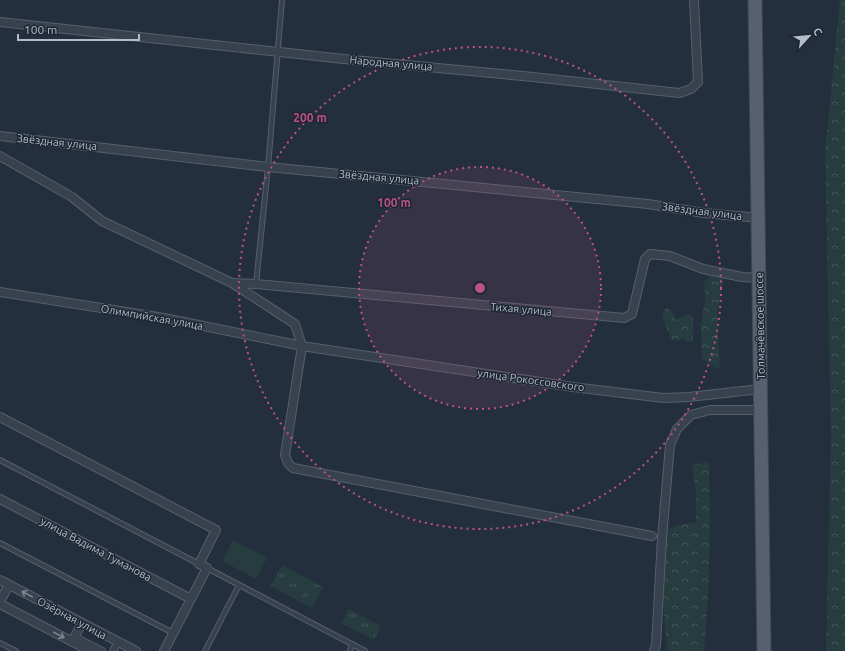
<svg xmlns="http://www.w3.org/2000/svg" width="845" height="651" viewBox="0 0 845 651" font-family="Ubuntu,sans-serif">
	<defs>
		<pattern id="forest-crowns" width="20" height="18" patternUnits="userSpaceOnUse"><rect width="20" height="18" fill="#263c3f"/><path d="M2 6a3 3 0 1 1 6 0M12 15a3 3 0 1 1 6 0" fill="none" stroke="#435659"/></pattern>
		<pattern id="park-tufts" width="24" height="20" patternUnits="userSpaceOnUse"><rect width="24" height="20" fill="#263c3f"/><path d="M3 7l-1-3M5 7V3M7 7l1-3M15 17l-1-3M17 17v-4M19 17l1-3" fill="none" stroke="#435659"/></pattern>
	</defs>
	<rect width="100%" height="100%" fill="#242f3e"/>
	<path fill="url(#forest-crowns)" d="M840 0H845V651H826L831 436 825 151Z
		M715 270 724 274C724 287 718 299 718 311 716 331 721 350 719 370L702 359 701 324 705 298 704 283Z
		M667 308 671 310 676 320 689 314 693 316V341L690 342H686L684 339 678 340H672L662 318 664 310Z
		M709 462C711 525 710 588 704 651H668C661 611 664 571 667 530L681 524 696 523V494L692 465Z"/>
	<path fill="url(#park-tufts)" d="M282 565 323 587 312 608 271 586Z
		M349 609 381 626 374 640 341 623Z"/>
	<path fill="#263c3f" d="M233 540 267 558 256 579 222 561Z"/>
	<g fill="none" stroke-linecap="round" stroke-linejoin="round">
		<g stroke="#565f6c" stroke-width="6">
			<path id="service" d="M256 284 268 167 282 0
				M0 460 199 564
				M0 543 173 633
				M207 568 365 651
				M0 643 16 651
				M205 651 239 585
				M350 651 352 644"/>
		</g>
		<g stroke="#565f6c" stroke-width="8">
			<path id="pedestrian" d="M75 637 102 651
				M113 651 118 642"/>
		</g>
		<g stroke="#565f6c" stroke-width="10">
			<path id="minor" d="M0 22 353 60 533 77 679 93 691 89 698 82 694 0
				M0 136 268 167 648 204 704 213 759 218
				M0 156 72 197 102 221 232 283 295 324 302 346 285 455 288 463 293 468 652 536
				M233 283 256 284 624 318 632 314 645 259 650 254 670 256 703 269 742 277 760 278
				M0 292 164 318 302 346 573 387 663 398 689 397 760 389
				M0 417 216 530 199 564 207 568 164 651
				M0 499 191 599
				M0 580 136 651
				M0 601 9 585
				M0 604 90 651
				M72 642 82 623
				M654 651 656 645 662 538 670 445 677 429 691 415 710 410H760"/>
		</g>
		<g stroke="#414a57" stroke-width="15">
			<path id="primary" d="M755 0 764 651"/>
		</g>
		<use href="#service" stroke="#38414e" stroke-width="4"/>
		<use href="#pedestrian" stroke="#38414e" stroke-width="6"/>
		<use href="#minor" stroke="#38414e" stroke-width="8"/>
		<use href="#primary" stroke="#56606e" stroke-width="13"/>
	</g>
	<defs><path id="oneway-shaft" d="M-6 0H5M1.5-3L5.5 0L1.5 3" fill="none" stroke-width="1.6" stroke-linecap="round" stroke-linejoin="round"/></defs>
	<g stroke="#7c8592">
		<use href="#oneway-shaft" transform="translate(27 594) rotate(-152)"/>
		<use href="#oneway-shaft" transform="translate(59 635) rotate(28)"/>
	</g>
	<circle cx="480" cy="288" r="121" fill="#bd5182" fill-opacity=".12"/>
	<g fill="none" stroke="#bd5182" stroke-width="2" stroke-dasharray="2 4">
		<circle cx="480" cy="288" r="121"/>
		<circle cx="480" cy="288" r="241"/>
	</g>
	<g text-anchor="middle" dominant-baseline="central" stroke-width="3" stroke-linejoin="round" paint-order="stroke">
		<g font-size="11" fill="#b4bcc9" stroke="#1d2633">
			<text transform="translate(391 63) rotate(5)">Народная улица</text>
			<text transform="translate(57 142) rotate(6)">Звёздная улица</text>
			<text transform="translate(379 177) rotate(5)">Звёздная улица</text>
			<text transform="translate(702 211) rotate(7)">Звёздная улица</text>
			<text transform="translate(521 309) rotate(5)">Тихая улица</text>
			<text transform="translate(152 317) rotate(10)">Олимпийская улица</text>
			<text transform="translate(760 326) rotate(-91)">Толмачёвское шоссе</text>
			<text transform="translate(531 380) rotate(8)">улица Рокоссовского</text>
			<text transform="translate(96 549) rotate(28)">улица Вадима Туманова</text>
			<text transform="translate(72 618) rotate(28)">Озёрная улица</text>
		</g>
	</g>
	<circle cx="480" cy="288" r="6" fill="#bd5182" stroke="#1d2633" stroke-width="2"/>
	<g font-size="12" text-anchor="middle" font-weight="bold" fill="#bd5182" stroke="#1d2633" stroke-width="3" stroke-linejoin="round" paint-order="stroke">
		<text x="310" y="122">200 m</text>
		<text x="394" y="207">100 m</text>
	</g>
	<g transform="translate(809 36) rotate(63)" stroke="#1d2633" stroke-width="3" paint-order="stroke">
	<path d="M0-3L7 15L0 10L-7 15Z" fill="#b4bcc9"/>
	<text y="-6" font-size="11" font-weight="bold" text-anchor="middle" fill="#b4bcc9">С</text>
	</g>
	<path d="M18 34v6h121v-6" fill="none" stroke="#b4bcc9" stroke-width="2"/>
	<text x="24" y="34" font-size="12" fill="#b4bcc9" stroke="#1d2633" stroke-width="3" paint-order="stroke">100 m</text>
</svg>
